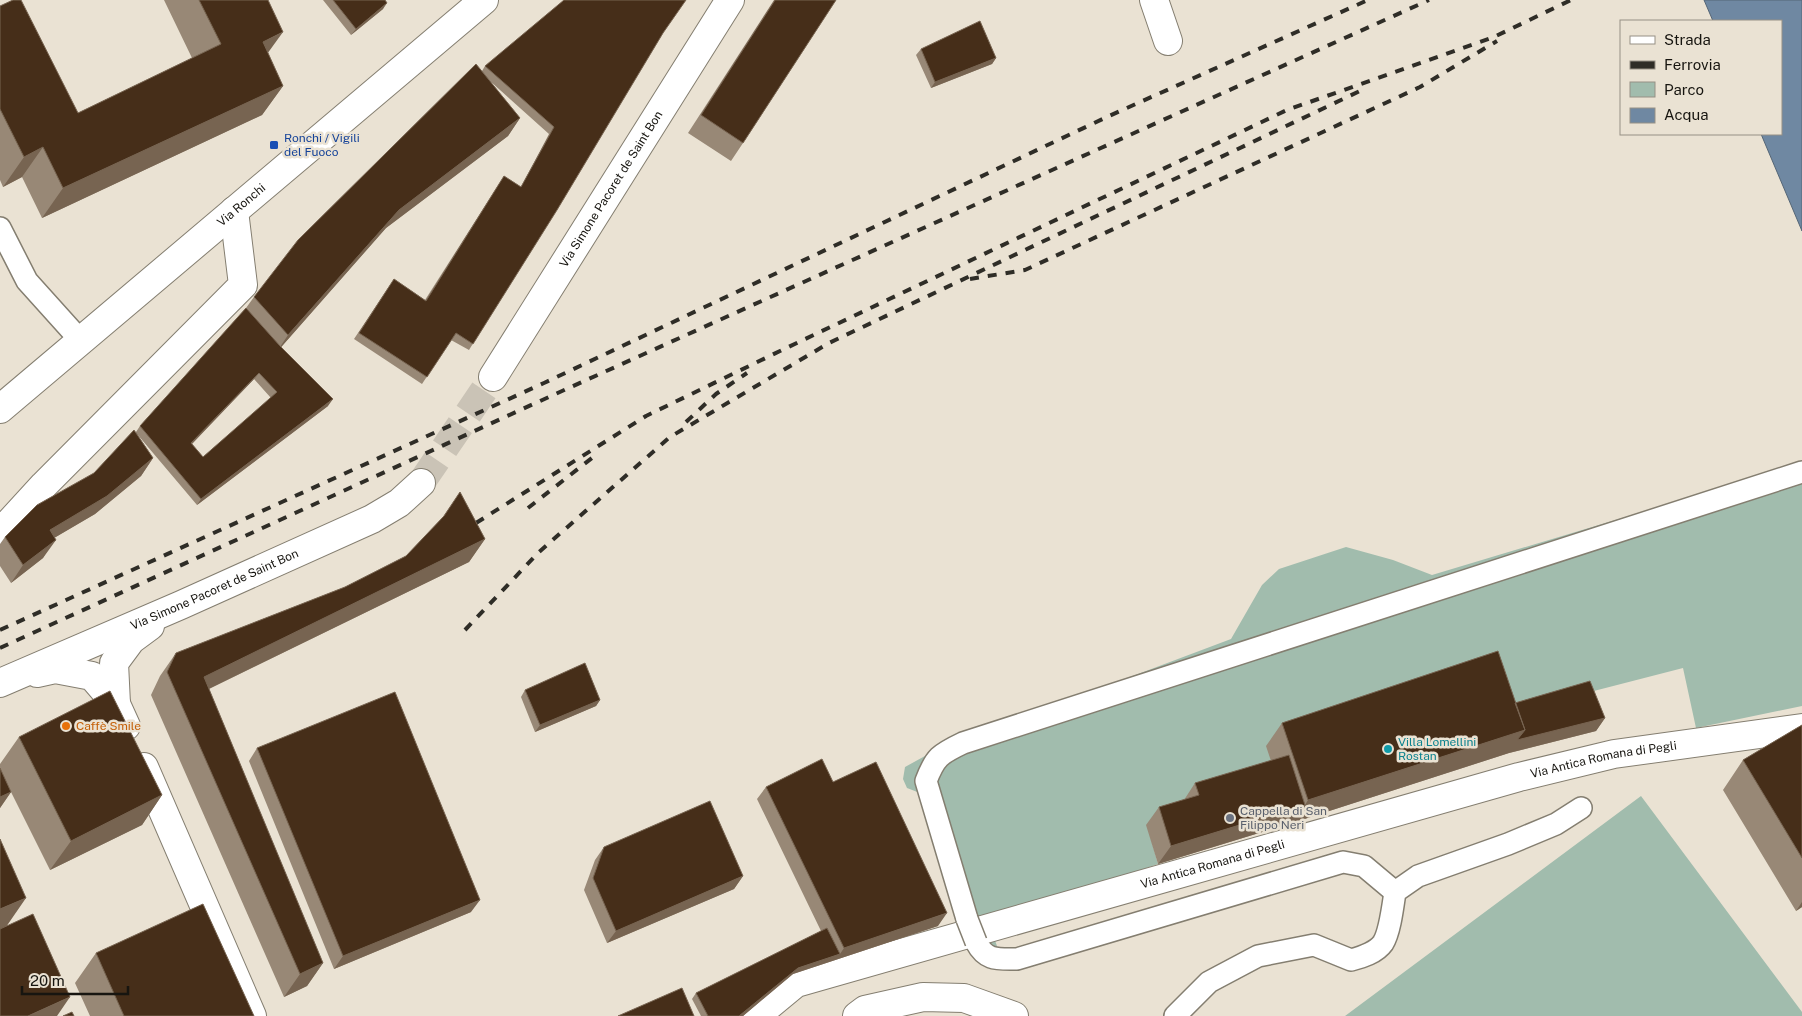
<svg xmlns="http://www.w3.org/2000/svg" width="1802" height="1016" viewBox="0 0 1802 1016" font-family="'Public Sans',sans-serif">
	<rect width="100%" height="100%" fill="#eae2d3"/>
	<path fill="#a1bcad" d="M1802 464V706L1696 728 1683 668 1276 773 1147 825 1158 864 1097 885 987 918 997 946 970 953 923 799 920 793 907 788 903 779 905 767 934 751 1231 639 1262 585 1279 569 1346 547 1393 560 1432 575Z
		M1641 796 1802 1012V1016H1345Z"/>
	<path fill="#6f88a2" stroke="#556676" d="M1704 0H1802V231L1761 134H1781V21H1713Z"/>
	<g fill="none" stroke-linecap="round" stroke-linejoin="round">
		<path stroke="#cac3b6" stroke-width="28" stroke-dasharray="28 14" stroke-linecap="butt" d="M421 483 493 377"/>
		<g stroke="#847e70" stroke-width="24">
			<path id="lane" d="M0 228 27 281 81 341
				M967 919 926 781C935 757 940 754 963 743L1802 472
				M976 942C986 961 997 959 1017 959L1343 862 1364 866 1395 892
				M1175 1016 1209 982 1258 956 1314 945 1351 960C1362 957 1376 953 1383 943 1390 932 1393 905 1395 892L1418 876 1508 844 1556 824 1581 808"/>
		</g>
		<g stroke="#847e70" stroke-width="30">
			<g id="street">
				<path d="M1154 0 1168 41"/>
				<path d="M0 533 44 485 243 285 234 211"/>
				<path id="s1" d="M756 1016 796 983 1519 777 1614 754 1802 728"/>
			</g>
		</g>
		<g stroke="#847e70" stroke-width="30">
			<g id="primary">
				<path id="s2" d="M493 377 730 0"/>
				<path id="s3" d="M0 409 484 0"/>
				<path d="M37 673 55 669 92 676 116 704 126 726"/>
				<path id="s4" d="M0 683 181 605 372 519 399 503 421 483"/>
				<path d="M116 704 114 663 131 640 150 626"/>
				<path d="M144 767 252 1016"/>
			</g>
		</g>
		<g stroke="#847e70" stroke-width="30">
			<path id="highway" d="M857 1016 865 1010 923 997 964 998 1014 1016"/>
		</g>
		<use href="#lane" stroke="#fff" stroke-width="21"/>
		<use href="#street" stroke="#fff" stroke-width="28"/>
		<use href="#primary" stroke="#fff" stroke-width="28"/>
		<use href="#highway" stroke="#fff" stroke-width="28"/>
		<path stroke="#2f2d27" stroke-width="4" stroke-dasharray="9 9" stroke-linecap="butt" d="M970 279 1025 270 1420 87 1497 41
			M686 422 716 394 747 373
			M528 508 597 454
			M476 523 646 416 780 351 1287 110 1494 37 1571 0
			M0 630 544 383 1109 116 1368 0
			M465 630 539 552 670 437 829 343 1360 91
			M0 648 551 396 1429 0"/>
		<g stroke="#847e70" stroke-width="24" stroke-linecap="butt">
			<path id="lane-bridge" d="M967 919 976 942"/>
		</g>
		<use href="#lane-bridge" stroke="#fff" stroke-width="21"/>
	</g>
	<path fill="#988876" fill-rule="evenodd" d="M164 0H268V53L283 86 262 115 42 218 22 177 3 187 0 180V6L78 113 192 58Z
		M323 0H385L383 9 351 35Z
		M774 0H836L743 143 731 161 688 133Z
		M663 33 469 350 451 340 422 384 354 339 394 279 425 300 504 176 521 187 549 134 490 81 520 118 508 136 386 228 281 347 328 406 197 505 137 434 153 458 141 476 95 514 54 538 43 558 11 583 0 566V544L5 537 94 473 136 432 140 426 246 308 254 297 482 71 485 66ZM254 379 271 398 203 457 192 444Z
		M921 49 996 58 992 64 931 88 916 55Z
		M460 492 485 539 469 562 209 689 323 963 307 986 284 997 151 695 160 676 176 653 345 587 406 556 441 520Z
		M525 690 600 700 596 706 535 732 521 697Z
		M1515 703 1605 718 1596 731 1509 753 1292 823 1158 864 1146 825 1159 807 1184 800 1195 783 1271 761 1266 746 1282 723Z
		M1802 725V907L1796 911 1723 790 1743 760Z
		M19 737 162 795 142 825 50 870 11 792 0 808V764Z
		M257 748 471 912 334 969 249 761Z
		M833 782 938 926 793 974 743 1016H701L692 999 696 993 821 931 757 799 766 787Z
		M604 847 743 876 734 889 607 943 584 890 595 860Z
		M96 953 254 1016H90L75 983Z"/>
	<path fill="#776451" d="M387 3 383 9 351 35 356 29Z
		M283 32 262 61 263 42Z
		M996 58 992 64 931 88 935 82Z
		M283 86 262 115 42 218 63 188Z
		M520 118 508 136 386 228 276 353 288 335 399 210Z
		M43 147 22 177 3 187 24 157Z
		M259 373 254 379 186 450 191 443Z
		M333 399 328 406 197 505 201 499Z
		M153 458 141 476 95 514 37 548 50 530Z
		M485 539 469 562 188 699 204 677Z
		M56 540 43 558 11 583 23 565Z
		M600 700 596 706 535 732 540 725Z
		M1605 718 1596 731 1509 753 1292 823 1158 864 1171 846 1305 805 1308 800 1525 730Z
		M11 792 0 808V797Z
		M162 795 142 825 50 870 71 841Z
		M743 876 734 889 607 943 616 931Z
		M26 898 6 927 0 930V909Z
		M480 900 471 912 334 969 343 956Z
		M1802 902V907L1796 911Z
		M947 913 938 926 793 974 743 1016H739L798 968 840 954 844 948Z
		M323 963 307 986 284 997 300 974Z
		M70 997 57 1016H28Z"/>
	<path fill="#462e19" stroke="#776451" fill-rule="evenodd" d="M13 0H21L78 113 221 44 199 0H268L283 32 263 42 283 86 63 188 43 147 24 157 0 109V6Z
		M333 0H385L387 3 356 29Z
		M564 0H686L663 33 557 210 473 344 456 333 427 377 359 333 394 279 426 301 504 176 521 187 554 127 485 66Z
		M775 0H836L743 143 701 115Z
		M980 21 996 58 935 82 921 49Z
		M476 64 520 118 399 210 288 335 254 297 298 240Z
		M246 308 280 346 333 399 201 499 140 426ZM259 373 277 392 203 457 191 443Z
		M134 430 153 458 107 496 50 530 56 540 23 565 5 537 37 505 94 473Z
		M460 492 485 539 204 677 323 963 300 974 167 672 176 653 345 587 406 556 444 516Z
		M1498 651 1525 730 1308 800 1282 723Z
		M585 663 600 700 540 725 525 690Z
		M1590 681 1605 718 1517 740 1525 730 1515 703Z
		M110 691 162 795 71 841 19 737Z
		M395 692 480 900 343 956 257 748Z
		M1802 725V858L1743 760Z
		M1289 755 1305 805 1171 846 1159 807 1199 795 1195 783Z
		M822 759 833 782 876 762 947 913 844 948 766 787Z
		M0 768 11 792 0 797Z
		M710 801 743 876 616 931 593 878 604 847Z
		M0 839 26 898 0 909Z
		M203 904 254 1016H124L96 953Z
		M33 914 70 997 28 1016H0V929Z
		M827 928 840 954 798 968 739 1016H708L696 993Z
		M682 988 694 1016H618Z
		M72 1012 74 1016H63Z"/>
	<rect fill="#1a4fb4" stroke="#eae2d3" stroke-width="2" x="269" y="140" width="10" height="10" rx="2.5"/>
	<circle fill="#e8710a" stroke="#eae2d3" stroke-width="2" cx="66" cy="726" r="5"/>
	<circle fill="#0f9aa8" stroke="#eae2d3" stroke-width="2" cx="1388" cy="749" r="5"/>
	<circle fill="#6b7280" stroke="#eae2d3" stroke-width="2" cx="1230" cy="818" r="5"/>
	<g text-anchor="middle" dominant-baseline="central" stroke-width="5" stroke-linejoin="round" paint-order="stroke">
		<g font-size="12" fill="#164399" stroke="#eae2d3" text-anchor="start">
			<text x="284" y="138">Ronchi / Vigili<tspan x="284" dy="14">del Fuoco</tspan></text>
		</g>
		<g font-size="12" fill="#171510" stroke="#eae2d3">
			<text stroke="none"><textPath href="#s2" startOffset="222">Via Simone Pacoret de Saint Bon</textPath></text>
			<text stroke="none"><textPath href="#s3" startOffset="316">Via Ronchi</textPath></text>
			<text stroke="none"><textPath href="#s4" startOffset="234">Via Simone Pacoret de Saint Bon</textPath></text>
			<text stroke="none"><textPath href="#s1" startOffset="890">Via Antica Romana di Pegli</textPath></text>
			<text stroke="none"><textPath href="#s1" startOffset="485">Via Antica Romana di Pegli</textPath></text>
		</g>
		<g font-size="12" fill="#c56008" stroke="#eae2d3" text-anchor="start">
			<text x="76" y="726">Caffè Smile</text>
		</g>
		<g font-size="12" fill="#0d838f" stroke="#eae2d3" text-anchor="start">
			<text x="1398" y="742">Villa Lomellini<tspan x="1398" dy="14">Rostan</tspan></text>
		</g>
		<g font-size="12" fill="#5b616d" stroke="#eae2d3" text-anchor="start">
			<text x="1240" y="811">Cappella di San<tspan x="1240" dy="14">Filippo Neri</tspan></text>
		</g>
	</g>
	<rect x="1620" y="20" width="162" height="115" fill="#eae2d3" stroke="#969085"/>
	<rect x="1630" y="36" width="25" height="8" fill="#ffffff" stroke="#969085"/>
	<text x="1664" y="45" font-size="15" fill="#171510">Strada</text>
	<rect x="1630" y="61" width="25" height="8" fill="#2f2d27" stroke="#969085"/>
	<text x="1664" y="70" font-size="15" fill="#171510">Ferrovia</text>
	<rect x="1630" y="82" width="25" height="15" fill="#a1bcad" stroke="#969085"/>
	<text x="1664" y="95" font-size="15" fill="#171510">Parco</text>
	<rect x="1630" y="108" width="25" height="15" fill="#6f88a2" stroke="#969085"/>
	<text x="1664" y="120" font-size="15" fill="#171510">Acqua</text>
	<path d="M22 986v8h106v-8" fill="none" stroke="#171510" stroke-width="2.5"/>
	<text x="30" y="986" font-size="15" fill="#171510" stroke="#eae2d3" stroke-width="4" paint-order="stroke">20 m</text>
</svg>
